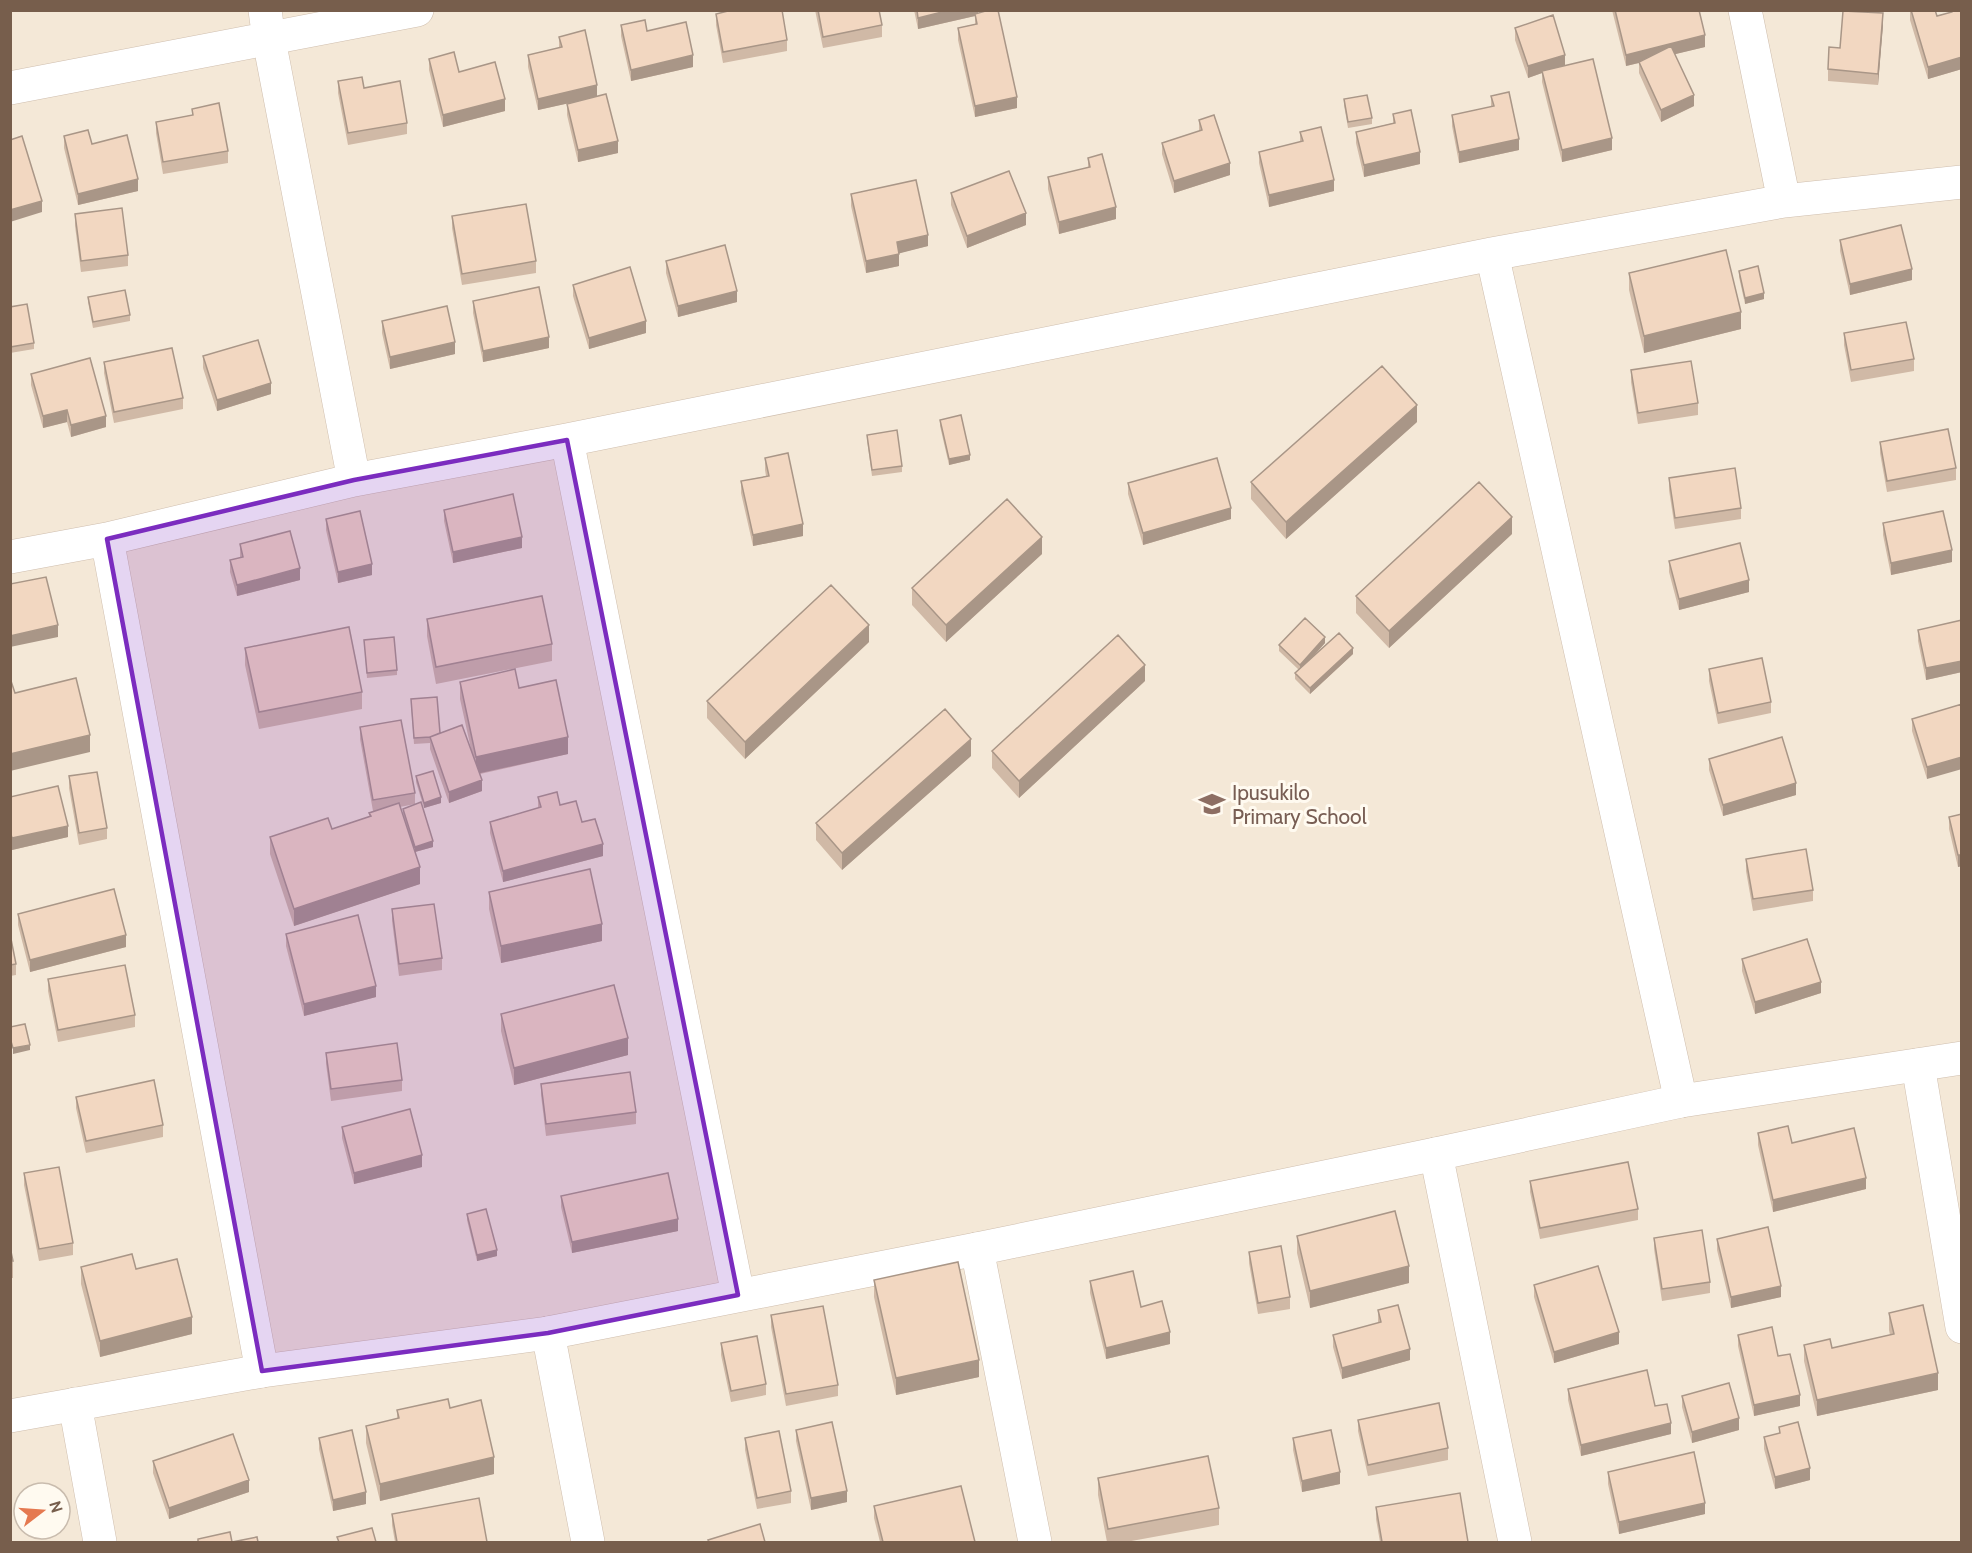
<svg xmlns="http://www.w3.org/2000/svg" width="1972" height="1553" viewBox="0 0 1972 1553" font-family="Cabin,sans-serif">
	<rect width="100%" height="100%" fill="#fcf6e9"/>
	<path fill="#f4e8d7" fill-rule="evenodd" d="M11 11H1961V1542H11ZM24 1493H60V1529H24Z"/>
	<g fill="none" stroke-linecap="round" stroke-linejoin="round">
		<g stroke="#cfbeae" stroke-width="34">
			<path id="minor" d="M265 10 269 40 354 480
				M1745 10 1784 201
				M10 88 417 10
				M1492 254 1681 1101
				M567 440 738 1295
				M107 539 262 1371
				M10 557 107 539 354 480 567 440 1492 254 1784 201 1962 182
				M1918 1065 1962 1327
				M1436 1154 1515 1542
				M977 1249 1035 1542
				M548 1333 588 1542
				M75 1404 100 1542"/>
		</g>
		<g stroke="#cfbeae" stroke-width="34">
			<path id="tertiary" d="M10 1416 262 1371 548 1333 977 1249 1436 1154 1681 1101 1962 1058"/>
		</g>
		<use href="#minor" stroke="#fff" stroke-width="33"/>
		<use href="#tertiary" stroke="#fff" stroke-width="33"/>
	</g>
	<path fill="#d0b9a6" d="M815 10H879L882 25V37L823 48Z
		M914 10H978V13L1017 108 975 117 958 40V28L975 24V16L918 29Z
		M1612 10H1699L1705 47 1675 54 1694 106 1661 122 1639 73V63L1626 66Z
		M1910 10H1935L1937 16 1949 13 1948 10H1962V69L1928 79 1910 20Z
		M716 14 787 40V51L723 63 716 25Z
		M621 25 647 31 693 67 631 81 621 36Z
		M1883 25 1878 85 1828 81V69L1840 48Z
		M1515 28 1565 65 1612 150 1562 162 1542 82V73L1528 78 1515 40Z
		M559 37 597 96 618 153 578 162 567 115V104L569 103 538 110 528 67V55L559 48Z
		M429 59 459 72 505 111 443 127 429 70Z
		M338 81 364 88 407 123V134L348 145 338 93Z
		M1491 96 1519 150 1459 163 1452 126V115L1491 107Z
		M1344 99 1372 118V124L1348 128 1344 105Z
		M192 109 228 151V163L163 174 156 133V122L192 115Z
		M1393 114 1420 164 1364 177 1356 143V132L1393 123Z
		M1199 120 1230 175 1174 193 1162 154V143L1199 131Z
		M1300 132 1334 191 1269 207 1259 163V152L1300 142Z
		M64 136 92 144 138 191 78 205 64 148Z
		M1088 158 1116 219 1059 234 1048 189V177L1088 168Z
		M951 193 1026 225 967 248 951 205Z
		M851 194 928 246 899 253V266L866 273 851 206Z
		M75 214 128 255V266L81 272 75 226Z
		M452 216 536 261V273L462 285 452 228Z
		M1840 240 1912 280 1850 295 1840 251Z
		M666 261 737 302 678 317 666 273Z
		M1739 271 1764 299 1745 304 1739 277Z
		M1629 273 1741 329 1644 353 1629 290Z
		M573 285 646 333 589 349 573 296Z
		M88 297 130 315V321L93 328 88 302Z
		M473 301 549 348 483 362 473 313Z
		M10 307 34 343V349L10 353Z
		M382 321 455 354 390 369 382 333Z
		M1844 333 1914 359V371L1851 382 1844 345Z
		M203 356 271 394 217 411 203 368Z
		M104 362 183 398V409L114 423 104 373Z
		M1631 370 1698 403V415L1638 424 1631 382Z
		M31 374 106 427 71 437 67 422 43 428 31 385Z
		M940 420 970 460 949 465 940 426Z
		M1417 422 1286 539 1251 499V482Z
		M867 435 902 466V472L872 476 867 440Z
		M1880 442 1956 468V480L1887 492 1880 453Z
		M765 458 803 536 753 546 741 493V481L766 476 765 470Z
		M1669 478 1741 508V519L1675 529 1669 490Z
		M1128 483 1231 519 1143 545 1128 494Z
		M444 510 522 548 453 563 444 521Z
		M326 519 372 575 338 583 326 530Z
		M1883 523 1952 562 1891 575 1883 535Z
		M1512 534 1389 648 1356 613V596Z
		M240 544 300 580 237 596 230 572V560L240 558Z
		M1042 554 946 642 912 605V588Z
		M1669 561 1749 592 1679 610 1669 572Z
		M427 619 552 644V661L436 684 427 636Z
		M1962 620V672L1926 680 1918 641V630Z
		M364 640 397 670V675L367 678Z
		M869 642 745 759 707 718V701Z
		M1325 643 1312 658 1353 654 1310 694 1295 679V673L1299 670 1279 651V645Z
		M245 648 362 692V709L259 729 245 665Z
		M1709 669 1771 702V713L1718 724 1709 681Z
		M1145 681 1019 798 992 768V751Z
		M460 682 519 688 568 754 480 774 482 791 449 803 430 749V743L414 744 411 704 440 733 471 749 460 699Z
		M1962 704 1927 779 1912 731V719Z
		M360 727 415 793V804L400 807 420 884 294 926 270 854V837L332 829 369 817V813L373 811 360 739Z
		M971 756 842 870 816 840V823Z
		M1709 759 1796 795 1723 816 1709 770Z
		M69 776 107 828V839L79 845 69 788Z
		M416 776 441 803 424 808 416 782Z
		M10 797 68 837 12 850 10 843Z
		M538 797 560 805 582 822 603 856 503 882 490 833V822L538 808Z
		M403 809 433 847 415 852 403 814Z
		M1962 814V866L1958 867 1949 829V817Z
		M1746 859 1813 890V901L1753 911 1746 871Z
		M489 892 602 941 501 963 489 909Z
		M392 909 442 958V970L399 976 392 921Z
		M18 914 126 947 30 972 18 925Z
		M10 934 16 964V975L10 976Z
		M286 934 376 997 304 1016 286 946Z
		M1742 959 1821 993 1755 1014 1742 971Z
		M48 979 135 1015V1027L58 1042 48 991Z
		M501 1014 628 1055 514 1085 501 1031Z
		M326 1053 402 1080V1091L331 1101 326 1064Z
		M541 1084 636 1112V1124L546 1136 541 1095Z
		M76 1097 163 1125V1137L86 1153 76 1108Z
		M342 1127 422 1167 354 1184 342 1138Z
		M1758 1133 1792 1143 1866 1189 1773 1212 1758 1145Z
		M24 1173 73 1243V1255L39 1261 24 1185Z
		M1530 1181 1638 1209V1220L1540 1239 1530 1192Z
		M561 1196 678 1231 572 1253 561 1207Z
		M467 1214 497 1256 477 1261 467 1220Z
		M1297 1236 1409 1283 1310 1308 1297 1253Z
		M1654 1238 1710 1282V1293L1662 1301 1654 1249Z
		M1717 1239 1781 1297 1731 1308 1717 1250Z
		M10 1247 13 1261V1278H10Z
		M1249 1252 1290 1297V1309L1258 1314 1249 1263Z
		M81 1267 136 1269 192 1334 100 1357 81 1284Z
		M874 1280 979 1377 896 1395 874 1297Z
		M1090 1281 1170 1344 1106 1359 1090 1293Z
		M1534 1285 1619 1344 1554 1363 1534 1297Z
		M1378 1310 1410 1360 1342 1379 1333 1347V1335L1378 1323Z
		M1889 1313 1938 1390 1817 1416 1804 1361V1345L1832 1348 1890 1335 1889 1330Z
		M771 1315 838 1385V1396L786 1406 771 1327Z
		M1738 1335 1778 1356 1800 1406 1754 1416 1738 1346Z
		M721 1343 766 1384V1395L731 1402 721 1355Z
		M1568 1389 1671 1434 1581 1456 1568 1400Z
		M1682 1396 1739 1430 1692 1443 1682 1407Z
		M450 1408 494 1474 380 1501 366 1443V1426L397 1419V1410Z
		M1358 1420 1448 1448V1460L1368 1476 1358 1431Z
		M1779 1427 1810 1480 1775 1489 1764 1449V1437L1779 1434Z
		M796 1430 847 1502 811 1510 796 1441Z
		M319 1438 366 1504 333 1511 319 1449Z
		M745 1438 791 1491V1503L757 1509 745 1450Z
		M1293 1438 1340 1484 1302 1492 1293 1450Z
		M153 1461 249 1492 169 1519 153 1473Z
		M1608 1472 1705 1514 1619 1534 1608 1484Z
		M1098 1478 1219 1508V1525L1126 1542H1107L1098 1495Z
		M874 1506 975 1542H880L874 1518Z
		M1376 1507 1468 1542H1380L1376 1519Z
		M392 1514 487 1542H395L392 1525Z"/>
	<path fill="#a99687" d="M950 10H978V16L975 14V16L918 29V18Z
		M1883 13V25L1878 85V74Z
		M1705 35V47L1626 66V55Z
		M693 55V67L631 81V70Z
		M1565 55V66L1542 71V73L1528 78V66Z
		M1962 57V69L1928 79V67Z
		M597 85V97L538 110V99Z
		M1694 95V106L1661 122V110Z
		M1017 97V108L975 117V106Z
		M505 99V111L443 127V115Z
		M1612 138V150L1562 162V150Z
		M1519 139V150L1459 163V152Z
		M618 141V153L578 162V150Z
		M1420 152V164L1364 177V165Z
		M1230 163V175L1174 193V181Z
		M138 179V191L78 205V194Z
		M1334 180V191L1269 207V195Z
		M42 201V212L10 222V210Z
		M1116 207V219L1059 234V222Z
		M1026 213V225L967 248V236Z
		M928 235V246L897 254V242Z
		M899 254V266L866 273V261Z
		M1912 269V280L1850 295V284Z
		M737 291V302L678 317V306Z
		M1764 293V299L1745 304V298Z
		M1741 312V329L1644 353V336Z
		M646 321V333L589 349V338Z
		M549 337V348L483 362V351Z
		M455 342V354L390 369V357Z
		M271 383V394L217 411V400Z
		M1417 405V422L1286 539V522Z
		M67 410V422L43 428V416Z
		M106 416V427L71 437V425Z
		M970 455V460L949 465V459Z
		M1231 508V519L1143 545V533Z
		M1512 517V534L1389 648V631Z
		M803 524V536L753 546V535Z
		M522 537V548L453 563V552Z
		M1042 537V554L946 642V625Z
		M1952 550V562L1891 575V563Z
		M372 564V575L338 583V572Z
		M300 568V580L237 596V585Z
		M1749 580V592L1679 610V599Z
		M58 625V637L10 647V636Z
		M869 625V642L745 759V742Z
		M1325 637V643L1300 671V665Z
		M1353 648V654L1310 694V688Z
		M1962 661V672L1926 680V668Z
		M1145 665V681L1019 798V781Z
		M90 735V752L10 771V754Z
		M568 737V754L476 774V757Z
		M971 739V756L842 870V853Z
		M1962 757V769L1927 779V767Z
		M482 780V791L449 803V792Z
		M1796 783V795L1723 816V805Z
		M441 797V803L424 808V803Z
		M68 826V837L12 850V838Z
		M433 841V847L415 852V847Z
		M603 844V856L503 882V871Z
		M1958 855H1962V866L1958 867Z
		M420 867V884L294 926V909Z
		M602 924V941L501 963V946Z
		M126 935V947L30 972V960Z
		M1821 982V993L1755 1014V1002Z
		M376 986V997L304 1016V1004Z
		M628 1038V1055L514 1085V1068Z
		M30 1045V1050L13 1054V1048Z
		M422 1155V1167L354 1184V1173Z
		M1866 1178V1189L1773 1212V1200Z
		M678 1219V1231L572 1253V1242Z
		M497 1250V1256L477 1261V1255Z
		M1409 1266V1283L1310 1308V1291Z
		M1781 1286V1297L1731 1308V1297Z
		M192 1317V1334L100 1357V1341Z
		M1170 1332V1344L1106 1359V1348Z
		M1619 1332V1344L1554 1363V1352Z
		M1410 1349V1360L1342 1379V1368Z
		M979 1360V1377L896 1395V1378Z
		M1938 1373V1390L1817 1416V1400Z
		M1800 1395V1406L1754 1416V1405Z
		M1739 1418V1430L1692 1443V1432Z
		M1671 1423V1434L1581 1456V1445Z
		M494 1457V1474L380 1501V1484Z
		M1810 1468V1480L1775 1489V1477Z
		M1340 1472V1484L1302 1492V1481Z
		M249 1480V1492L169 1519V1508Z
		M847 1491V1502L811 1510V1498Z
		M366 1492V1504L333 1511V1500Z
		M1705 1503V1514L1619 1534V1522Z"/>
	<path fill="#f2d7c1" stroke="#a99687" stroke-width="1.5" d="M732 10H782L787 40 723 52 716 14Z
		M818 10H879L882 25 823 37Z
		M917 10H950L918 18Z
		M989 10H998L1017 97 975 106 958 28 977 24 975 14Z
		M1615 10H1699L1705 35 1626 55Z
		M1911 10H1935L1937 16 1952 12V10H1962V57L1928 67Z
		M1843 11 1883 13 1878 74 1828 69 1829 47 1840 48Z
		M1553 15 1565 55 1528 66 1515 28Z
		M645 20 647 31 686 22 693 55 631 70 621 25Z
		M585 30 597 85 538 99 528 55 562 47 559 37Z
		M1671 46 1694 95 1661 110 1639 62Z
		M454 52 459 72 495 62 505 99 443 115 429 59Z
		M1593 59 1612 138 1562 150 1542 71Z
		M362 77 364 88 400 81 407 123 348 133 338 81Z
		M1509 92 1519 139 1459 152 1452 115 1494 106 1491 96Z
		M606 94 618 141 578 150 567 104Z
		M1367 95 1372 118 1348 122 1344 99Z
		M219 103 228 151 163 162 156 122 193 115 192 109Z
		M1411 110 1420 152 1364 165 1356 132 1395 123 1393 114Z
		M1214 115 1230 163 1174 181 1162 143 1202 130 1199 120Z
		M1321 127 1334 180 1269 195 1259 152 1303 141 1300 132Z
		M88 130 92 144 127 135 138 179 78 194 64 136Z
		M22 136 42 201 10 210V140Z
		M1102 154 1116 207 1059 222 1048 177 1090 167 1088 158Z
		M1009 171 1026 213 967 236 951 193Z
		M916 180 928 235 897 242 899 254 866 261 851 194Z
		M526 204 536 261 462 274 452 216Z
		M122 208 128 255 81 261 75 214Z
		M1901 225 1912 269 1850 284 1840 240Z
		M725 245 737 291 678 306 666 261Z
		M1726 250 1741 312 1644 336 1629 273Z
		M1758 266 1764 293 1745 298 1739 271Z
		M630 267 646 321 589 338 573 285Z
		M539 287 549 337 483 351 473 301Z
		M125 290 130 315 93 322 88 297Z
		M27 304 34 343 10 347V307Z
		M447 306 455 342 390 357 382 321Z
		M1906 322 1914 359 1851 370 1844 333Z
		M258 340 271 383 217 400 203 356Z
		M172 348 183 398 114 412 104 362Z
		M90 358 106 416 71 425 67 410 43 416 31 374Z
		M1691 361 1698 403 1638 413 1631 370Z
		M1382 366 1417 405 1286 522 1251 482Z
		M961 415 970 455 949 459 940 420Z
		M1948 429 1956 468 1887 481 1880 442Z
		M897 430 902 466 872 470 867 435Z
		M788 453 803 524 753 535 741 481 769 476 765 458Z
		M1217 458 1231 508 1143 533 1128 483Z
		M1735 468 1741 508 1675 518 1669 478Z
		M1479 482 1512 517 1389 631 1356 596Z
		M513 494 522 537 453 552 444 510Z
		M1007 499 1042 537 946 625 912 588Z
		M360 511 372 564 338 572 326 519Z
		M1943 511 1952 550 1891 563 1883 523Z
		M290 531 300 568 237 585 230 560 243 557 240 544Z
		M1740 543 1749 580 1679 599 1669 561Z
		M46 577 58 625 10 636V584Z
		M831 585 869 625 745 742 707 701Z
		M542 596 552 644 436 667 427 619Z
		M1305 618 1325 637 1300 665 1279 645Z
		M1962 620V661L1926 668 1918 630Z
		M349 627 362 692 259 712 245 648Z
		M1339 633 1353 648 1310 688 1295 673Z
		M1118 635 1145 665 1019 781 992 751Z
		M394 637 397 670 367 673 364 640Z
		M1762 658 1771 702 1718 713 1709 669Z
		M515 669 519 688 556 680 568 737 476 757 460 682Z
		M10 678 15 693 76 678 90 735 10 754Z
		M437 697 440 733 430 737 414 738 411 699Z
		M1962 704V757L1927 767 1912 719Z
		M945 709 971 739 842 853 816 823Z
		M401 720 415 793 373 800 360 727Z
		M462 725 482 780 449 792 430 737Z
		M1782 737 1796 783 1723 805 1709 759Z
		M433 771 441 797 424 803 416 776Z
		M97 772 107 828 79 833 69 776Z
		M58 786 68 826 12 838 10 831V797Z
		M557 792 560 805 576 801 582 822 595 819 603 844 503 871 490 822 541 807 538 797Z
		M421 802 433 841 415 847 403 809Z
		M399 803 420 867 294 909 270 837 328 818 332 829 371 816 369 813Z
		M1962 814V855H1958L1949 817Z
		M1806 849 1813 890 1753 899 1746 859Z
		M590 869 602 924 501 946 489 892Z
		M114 889 126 935 30 960 18 914Z
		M434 904 442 958 399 964 392 909Z
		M358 915 376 986 304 1004 286 934Z
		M10 934 16 964 10 965Z
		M1807 939 1821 982 1755 1002 1742 959Z
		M125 965 135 1015 58 1030 48 979Z
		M614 985 628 1038 514 1068 501 1014Z
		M25 1024 30 1045 13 1048 10 1038V1027Z
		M397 1043 402 1080 331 1089 326 1053Z
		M630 1072 636 1112 546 1124 541 1084Z
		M154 1080 163 1125 86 1141 76 1097Z
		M410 1109 422 1155 354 1173 342 1127Z
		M1788 1126 1792 1143 1854 1128 1866 1178 1773 1200 1758 1133Z
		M1628 1162 1638 1209 1540 1228 1530 1181Z
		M59 1167 73 1243 39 1249 24 1173Z
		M668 1173 678 1219 572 1242 561 1196Z
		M486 1209 497 1250 477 1255 467 1214Z
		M1395 1211 1409 1266 1310 1291 1297 1236Z
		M1768 1227 1781 1286 1731 1297 1717 1239Z
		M1702 1230 1710 1282 1662 1289 1654 1238Z
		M1281 1246 1290 1297 1258 1303 1249 1252Z
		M10 1247 13 1261H10Z
		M132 1254 136 1269 177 1259 192 1317 100 1341 81 1267Z
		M958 1262 979 1360 896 1378 874 1280Z
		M1598 1266 1619 1332 1554 1352 1534 1285Z
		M1133 1271 1141 1307 1162 1301 1170 1332 1106 1348 1090 1281Z
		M1398 1305 1410 1349 1342 1368 1333 1335 1381 1322 1378 1310Z
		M1923 1305 1938 1373 1817 1400 1804 1345 1830 1339 1832 1348 1894 1334 1889 1313Z
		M823 1306 838 1385 786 1394 771 1315Z
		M1772 1327 1778 1356 1790 1354 1800 1395 1754 1405 1738 1335Z
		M757 1336 766 1384 731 1391 721 1343Z
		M1647 1370 1655 1406 1667 1404 1671 1423 1581 1445 1568 1389Z
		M1729 1383 1739 1418 1692 1432 1682 1396Z
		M448 1399 450 1408 481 1400 494 1457 380 1484 366 1426 399 1418 397 1410Z
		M1439 1403 1448 1448 1368 1465 1358 1420Z
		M832 1422 847 1491 811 1498 796 1430Z
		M1798 1422 1810 1468 1775 1477 1764 1437 1780 1433 1779 1427Z
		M352 1430 366 1492 333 1500 319 1438Z
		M1331 1430 1340 1472 1302 1481 1293 1438Z
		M779 1431 791 1491 757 1498 745 1438Z
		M233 1434 249 1480 169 1508 153 1461Z
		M1694 1452 1705 1503 1619 1522 1608 1472Z
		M1208 1456 1219 1508 1108 1529 1098 1478Z
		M961 1486 975 1542H883L874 1506Z
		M1460 1493 1468 1542H1382L1376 1507Z
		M479 1498 487 1542H397L392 1514Z
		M760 1524 765 1542H709L708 1540Z
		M372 1528 376 1542H339L337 1537Z
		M230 1532 232 1542 257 1537 258 1542H198V1539Z"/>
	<path fill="#7b2cbf" fill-opacity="0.2" stroke="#7b2cbf" stroke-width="4.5" stroke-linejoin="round" d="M567 440 738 1295 548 1333 262 1371 107 539 354 480Z"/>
	<defs>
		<g id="school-bare" transform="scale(2.07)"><path d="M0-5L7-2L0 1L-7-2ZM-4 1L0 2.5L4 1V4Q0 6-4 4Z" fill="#8d6e63" stroke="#fffaf0" stroke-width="2.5" paint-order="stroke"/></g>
	</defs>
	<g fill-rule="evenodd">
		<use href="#school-bare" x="1212" y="804"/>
	</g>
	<g text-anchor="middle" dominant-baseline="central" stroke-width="6" stroke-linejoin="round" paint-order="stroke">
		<g font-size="21" fill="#785e54" stroke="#fffaf0" text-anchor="start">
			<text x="1232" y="792">Ipusukilo<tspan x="1232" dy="24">Primary School</tspan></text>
		</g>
	</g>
	<rect width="1972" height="1553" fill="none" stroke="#775e4c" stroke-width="24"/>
	<g transform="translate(42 1511) rotate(73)"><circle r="28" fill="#fffaf0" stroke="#c9bcae" stroke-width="1.5"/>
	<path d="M0-4.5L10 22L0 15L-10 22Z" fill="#e57950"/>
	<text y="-9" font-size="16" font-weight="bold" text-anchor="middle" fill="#775e4c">N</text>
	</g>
</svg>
